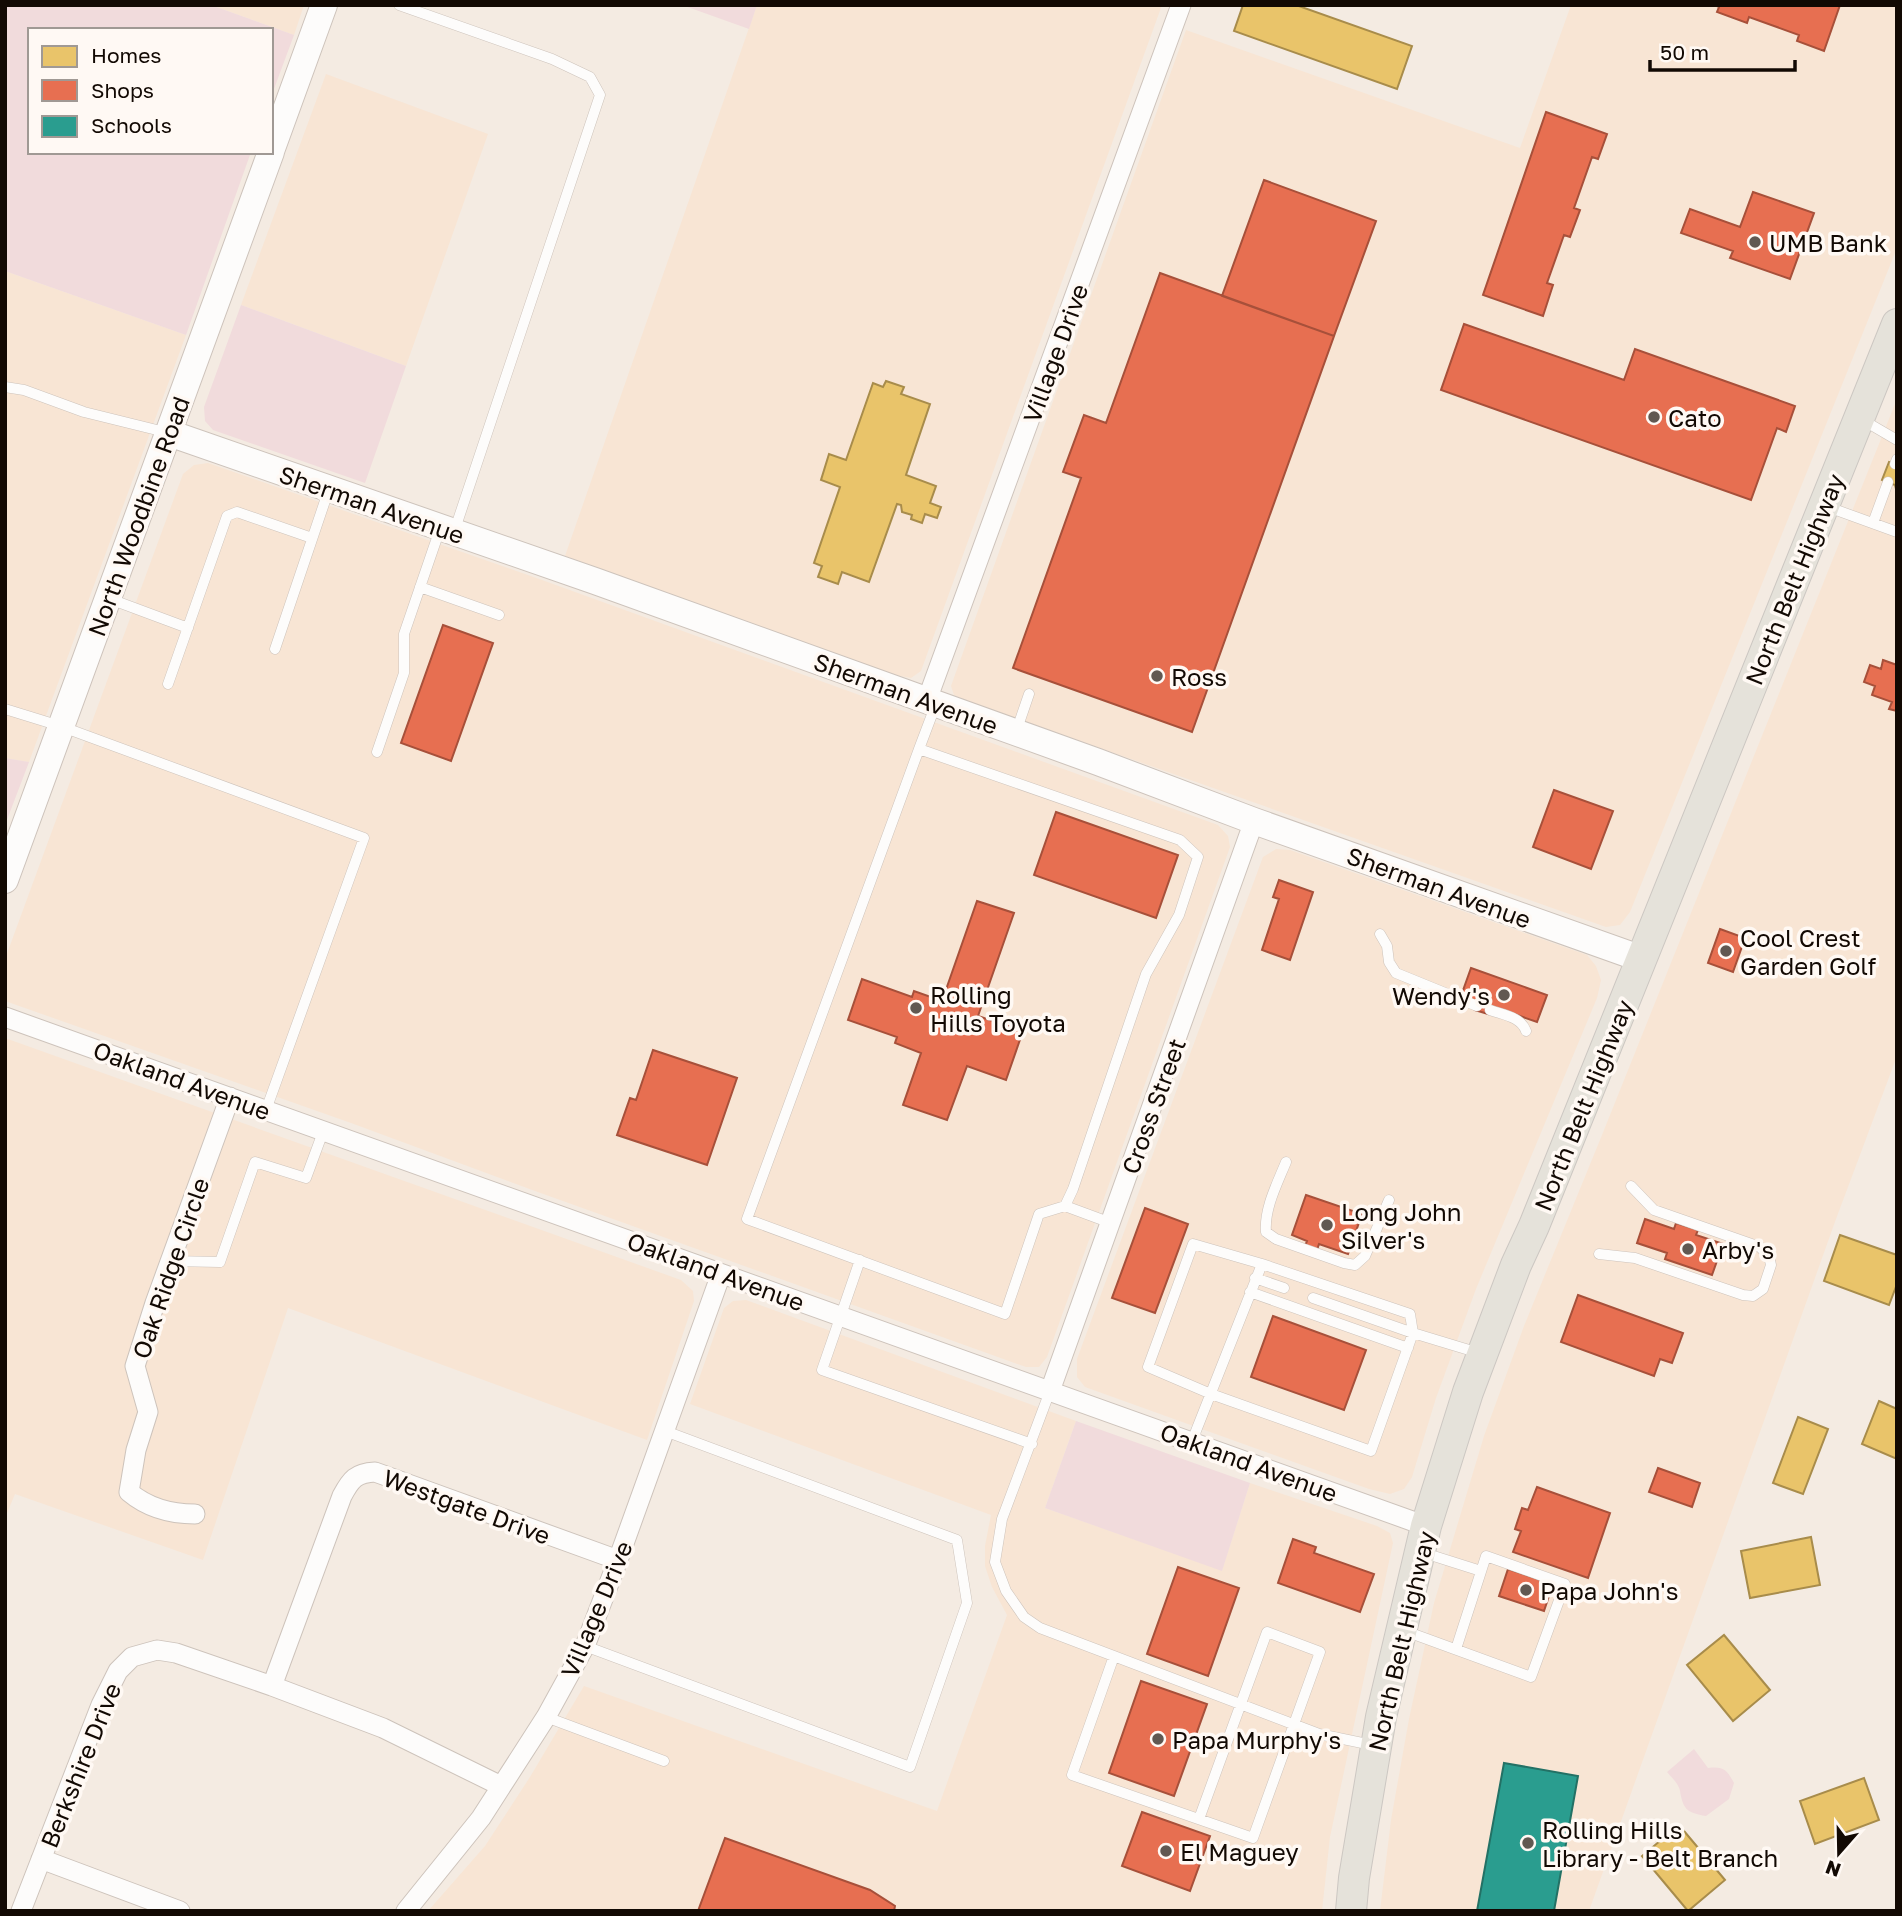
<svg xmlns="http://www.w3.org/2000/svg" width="1902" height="1916" viewBox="0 0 1902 1916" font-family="'Golos Text',sans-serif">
	<rect width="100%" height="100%" fill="#f4ebe2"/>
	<path fill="#f8e5d4" d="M211 5H304L294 35Z
		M757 5H1162L921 671 911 678 895 675 565 556Z
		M1571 5H1897V248L1630 912 1620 925 1606 927 967 701 954 695 951 686 1186 30 1520 148Z
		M326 74 488 134 406 366 241 305Z
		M5 271 186 335 29 762 5 758Z
		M1897 399V1056L1836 1219 1589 1911H1380L1391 1820 1409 1719 1434 1603 1484 1436 1524 1326 1602 1135Z
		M208 463 542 580 1218 825 1228 836 1230 847 1047 1357 1039 1367H1026L535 1191 351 1123 5 1001V959L183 474 194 465Z
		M1276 849 1290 850 1587 955 1596 966 1601 980 1597 998 1476 1289 1436 1398 1412 1477 1404 1489 1390 1494 1369 1489 1085 1387 1077 1377V1359L1263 857Z
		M5 1038 681 1280 693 1291 694 1301 647 1440 288 1308 203 1560 15 1494 5 1518Z
		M746 1300 1076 1421 1045 1508 1222 1570 1250 1483 1377 1526 1390 1533 1393 1543 1330 1837 1322 1911H428L485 1846 530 1777 584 1686 937 1811 1007 1615 992 1587 985 1566V1546L991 1515 690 1404 724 1308 733 1301Z"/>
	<path fill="#f1dbdc" d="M5 5H211L294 35 271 97V30H30V152H251L186 335 5 271Z
		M682 5H757L749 29Z
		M241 305 406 366 365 483 213 430 205 421 204 407Z
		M5 758 29 762 5 825Z
		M1076 1421 1250 1483 1222 1571 1045 1508Z
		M1694 1749 1708 1768C1724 1766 1727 1770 1734 1783L1729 1799 1706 1816C1687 1813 1683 1809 1680 1791 1679 1784 1671 1777 1667 1772Z"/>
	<path fill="#e9c46a" stroke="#a88c4b" stroke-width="2" d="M1243 5H1296L1412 46 1397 89 1234 31Z
		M886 381 904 387 901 394 930 404 906 475 936 486 930 503 941 507 937 518 925 514 922 523 911 519 912 515 902 512 901 505 897 504 869 582 842 572 838 584 818 577 822 566 814 563 840 487 821 480 829 454 846 460 873 383 883 387Z
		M1889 462 1897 465V493L1895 485 1882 480Z
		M1840 1235 1897 1255V1284L1889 1305 1824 1281Z
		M1879 1401 1897 1409V1459L1862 1444Z
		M1798 1417 1828 1429 1803 1494 1773 1483Z
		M1811 1537 1820 1585 1750 1598 1741 1551Z
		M1724 1635 1770 1690 1733 1721 1687 1665Z
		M1864 1778 1879 1820 1815 1844 1800 1801Z
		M1679 1825 1725 1880 1688 1911 1642 1856Z"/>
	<path fill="#e76f51" stroke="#a7503a" stroke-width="2" d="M1715 5H1840L1824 51 1797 41 1799 35 1749 17 1747 23 1717 12 1719 7Z
		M1546 112 1607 134 1598 159 1592 157 1574 208 1580 210 1570 237 1564 235 1547 283 1553 285 1543 316 1483 295Z
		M1264 180 1376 221 1334 336 1222 296Z
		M1753 192 1814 213 1790 279 1730 258 1733 251 1681 233 1690 209 1740 227Z
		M1160 273 1334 336 1192 732 1013 668 1081 478 1063 472 1084 415 1106 423Z
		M1464 324 1624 380 1635 349 1795 406 1786 432 1777 428 1751 500 1441 390Z
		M443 625 493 643 451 761 401 743Z
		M1883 660 1897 665V711L1889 709 1892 702 1872 695 1875 686 1864 682 1870 665 1881 669Z
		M1554 790 1613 811 1591 869 1533 847Z
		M1056 812 1178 855 1156 918 1034 875Z
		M1279 880 1313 892 1290 960 1262 950 1279 899 1273 897Z
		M977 901 1014 913 978 1016 1023 1031 1006 1080 967 1066 947 1120 903 1105 921 1053 895 1043 897 1037 848 1020 862 979 912 997 914 991 942 1001Z
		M1720 929 1745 938 1733 972 1708 963Z
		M1471 968 1547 995 1537 1022 1491 1006 1488 1014 1475 1010 1461 996Z
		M653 1050 737 1078 707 1165 617 1135 630 1098 636 1100Z
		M1306 1195 1362 1214 1348 1254 1319 1244 1317 1250 1305 1246 1307 1241 1292 1235Z
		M1145 1208 1188 1224 1155 1313 1112 1298Z
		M1645 1219 1674 1229 1676 1223 1698 1230 1696 1235 1723 1244 1712 1275 1665 1259 1667 1253 1637 1243Z
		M1578 1295 1683 1333 1672 1363 1660 1359 1654 1376 1561 1342Z
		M1273 1316 1366 1350 1344 1410 1251 1377Z
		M1658 1468 1700 1483 1692 1507 1649 1492Z
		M1537 1487 1610 1513 1588 1578 1513 1552 1521 1531 1515 1529 1522 1508 1528 1510Z
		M1293 1539 1316 1547 1314 1553 1374 1574 1360 1612 1278 1583Z
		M1178 1567 1239 1588 1208 1676 1147 1654Z
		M1508 1569 1553 1584 1544 1611 1499 1596Z
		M1141 1681 1207 1704 1174 1796 1109 1773Z
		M1142 1812 1210 1836 1190 1891 1122 1866Z
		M725 1838 870 1890 895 1906 894 1911H698Z"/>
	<path fill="#2a9d8f" stroke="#237165" stroke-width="2" d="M1504 1763 1578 1776 1554 1911H1477Z"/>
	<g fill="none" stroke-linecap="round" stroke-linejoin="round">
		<g stroke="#cdc3bb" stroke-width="11">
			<path id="lane" d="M399 5 552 59 590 77 600 95 454 532
				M5 387 24 390 84 412 169 433
				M1861 419 1897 440
				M1895 464 1897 459
				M1828 507 1897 532
				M1873 523 1888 482
				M420 587 499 615
				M110 599 188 628
				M275 649 329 489
				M168 684 227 516 237 512 312 538
				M5 709 60 726 364 838 266 1110
				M1016 732 1029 694
				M919 749 1180 840 1198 857 1179 915 1146 974 1073 1189 1065 1206 1039 1214 1005 1314 747 1219 919 749 936 704
				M377 752 404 673V634L440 529
				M1380 934 1387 946 1389 962 1396 973 1477 1006
				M1490 1010C1504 1015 1521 1017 1526 1031
				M1286 1162C1277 1184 1264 1209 1266 1232L1276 1239 1344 1263 1355 1265 1365 1256 1389 1200
				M1065 1206 1111 1223
				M1599 1254 1635 1258 1743 1295 1753 1296 1763 1289 1771 1265 1769 1256 1760 1247 1654 1210 1631 1186
				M860 1260 822 1370 1032 1444
				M170 1261 220 1262 255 1162 306 1178 323 1132
				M1262 1264 1193 1244 1148 1367 1211 1394 1371 1451 1413 1333 1313 1298
				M1255 1278 1284 1288
				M1250 1292 1408 1348
				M1050 1391 1002 1519 995 1562 1006 1591 1024 1617 1040 1628 1319 1734 1372 1745
				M1192 1441 1262 1264 1410 1314 1413 1333 1479 1353
				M1421 1552 1481 1571
				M1405 1631 1531 1677 1565 1584 1486 1556 1456 1649
				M585 1646 910 1767 967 1603 957 1540 665 1431
				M1114 1656 1072 1775 1253 1838 1320 1652 1267 1632 1199 1819
				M546 1717 664 1761"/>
		</g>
		<g stroke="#cdc3bb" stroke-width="21">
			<path id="street" d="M927 700 1181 5
				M5 1017 1426 1526
				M1050 1391 1254 821
				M195 1514C170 1514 148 1508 129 1492L136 1450 148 1412 135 1366 155 1303 230 1097
				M272 1686 342 1496C351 1479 356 1473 375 1472L618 1560
				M41 1859 180 1911
				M21 1911 101 1705 118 1671 132 1657 157 1650 176 1653 272 1686 383 1728 501 1786
				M406 1911 481 1818 546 1717 585 1646 618 1560 721 1274"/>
		</g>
		<g stroke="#cdc3bb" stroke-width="28">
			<path id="secondary" d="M271 151 324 5
				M169 433 595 581 1098 762 1254 821 1642 959
				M5 880 271 152"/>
		</g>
		<g stroke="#ccc7c2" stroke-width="32">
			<path id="primary" d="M1351 1911 1354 1878 1381 1717 1426 1526 1468 1392 1516 1265 1534 1226 1897 324"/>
		</g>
		<use href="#lane" stroke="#fdfcfb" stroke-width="10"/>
		<use href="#street" stroke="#fdfcfb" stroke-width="19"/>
		<use href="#secondary" stroke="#fdfcfb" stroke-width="26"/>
		<use href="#primary" stroke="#e5e2da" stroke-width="30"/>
	</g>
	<g fill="#615851" stroke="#fff9f4" stroke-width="2.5">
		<circle cx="1755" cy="242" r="7"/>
		<circle cx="1654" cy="417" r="7"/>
		<circle cx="1157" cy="676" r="7"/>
		<circle cx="1726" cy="951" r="7"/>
		<circle cx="1504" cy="995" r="7"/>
		<circle cx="916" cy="1008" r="7"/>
		<circle cx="1327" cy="1225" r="7"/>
		<circle cx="1688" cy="1249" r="7"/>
		<circle cx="1526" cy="1590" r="7"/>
		<circle cx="1158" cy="1739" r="7"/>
		<circle cx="1528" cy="1843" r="7"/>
		<circle cx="1166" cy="1851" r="7"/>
	</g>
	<g text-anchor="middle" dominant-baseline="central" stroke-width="7" stroke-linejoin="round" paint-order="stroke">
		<g font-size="24" fill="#120903" stroke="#fff9f4" text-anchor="start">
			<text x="1769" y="242">UMB Bank</text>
			<text x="1668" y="417">Cato</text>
			<text x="1171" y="676">Ross</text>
			<text x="1740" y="937">Cool Crest<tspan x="1740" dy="28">Garden Golf</tspan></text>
			<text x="930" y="994">Rolling<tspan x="930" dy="28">Hills Toyota</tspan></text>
			<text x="1490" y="995" text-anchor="end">Wendy's</text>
			<text x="1341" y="1211">Long John<tspan x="1341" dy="28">Silver's</tspan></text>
			<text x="1702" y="1249">Arby's</text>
			<text x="1540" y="1590">Papa John's</text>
			<text x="1172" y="1739">Papa Murphy's</text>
			<text x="1542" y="1829">Rolling Hills<tspan x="1542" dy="28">Library - Belt Branch</tspan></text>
			<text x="1180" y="1851">El Maguey</text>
		</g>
		<g font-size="24" fill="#120903" stroke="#fff9f4">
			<text transform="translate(1055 353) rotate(-70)">Village Drive</text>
			<text transform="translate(372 504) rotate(19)">Sherman Avenue</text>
			<text transform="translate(138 516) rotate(-70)">North Woodbine Road</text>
			<text transform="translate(1794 579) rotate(-68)">North Belt Highway</text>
			<text transform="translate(906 693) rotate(20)">Sherman Avenue</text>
			<text transform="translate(1439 887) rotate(20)">Sherman Avenue</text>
			<text transform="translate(182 1080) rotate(20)">Oakland Avenue</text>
			<text transform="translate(1583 1105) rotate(-68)">North Belt Highway</text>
			<text transform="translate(1153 1106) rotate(-70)">Cross Street</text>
			<text transform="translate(170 1268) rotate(-71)">Oak Ridge Circle</text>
			<text transform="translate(716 1271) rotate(20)">Oakland Avenue</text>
			<text transform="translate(1249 1462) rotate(20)">Oakland Avenue</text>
			<text transform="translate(467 1506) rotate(20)">Westgate Drive</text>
			<text transform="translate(596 1609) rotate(-67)">Village Drive</text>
			<text transform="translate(1401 1641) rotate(-77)">North Belt Highway</text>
			<text transform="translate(80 1765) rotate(-68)">Berkshire Drive</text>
		</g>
	</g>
	<rect width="1902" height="1916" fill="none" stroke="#120903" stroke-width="14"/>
	<rect x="28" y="28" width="245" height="126" fill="#fff9f4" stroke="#a09994" stroke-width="2"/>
	<rect x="42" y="46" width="35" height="21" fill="#e9c46a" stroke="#a09994" stroke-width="2"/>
	<text x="91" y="63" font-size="21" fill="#120903">Homes</text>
	<rect x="42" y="80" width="35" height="21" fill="#e76f51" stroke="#a09994" stroke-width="2"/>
	<text x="91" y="98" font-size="21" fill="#120903">Shops</text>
	<rect x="42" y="116" width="35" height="21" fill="#2a9d8f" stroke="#a09994" stroke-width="2"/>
	<text x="91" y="133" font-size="21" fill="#120903">Schools</text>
	<g transform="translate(1839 1853) rotate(200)" stroke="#fff9f4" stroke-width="5" paint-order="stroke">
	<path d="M0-5L12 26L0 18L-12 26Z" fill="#120903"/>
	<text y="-10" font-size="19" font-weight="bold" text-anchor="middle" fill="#120903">N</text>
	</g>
	<path d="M1650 60v10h145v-10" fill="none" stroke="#120903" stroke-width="3.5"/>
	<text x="1660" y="60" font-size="21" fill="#120903" stroke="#fff9f4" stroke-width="5" paint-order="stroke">50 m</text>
</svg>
